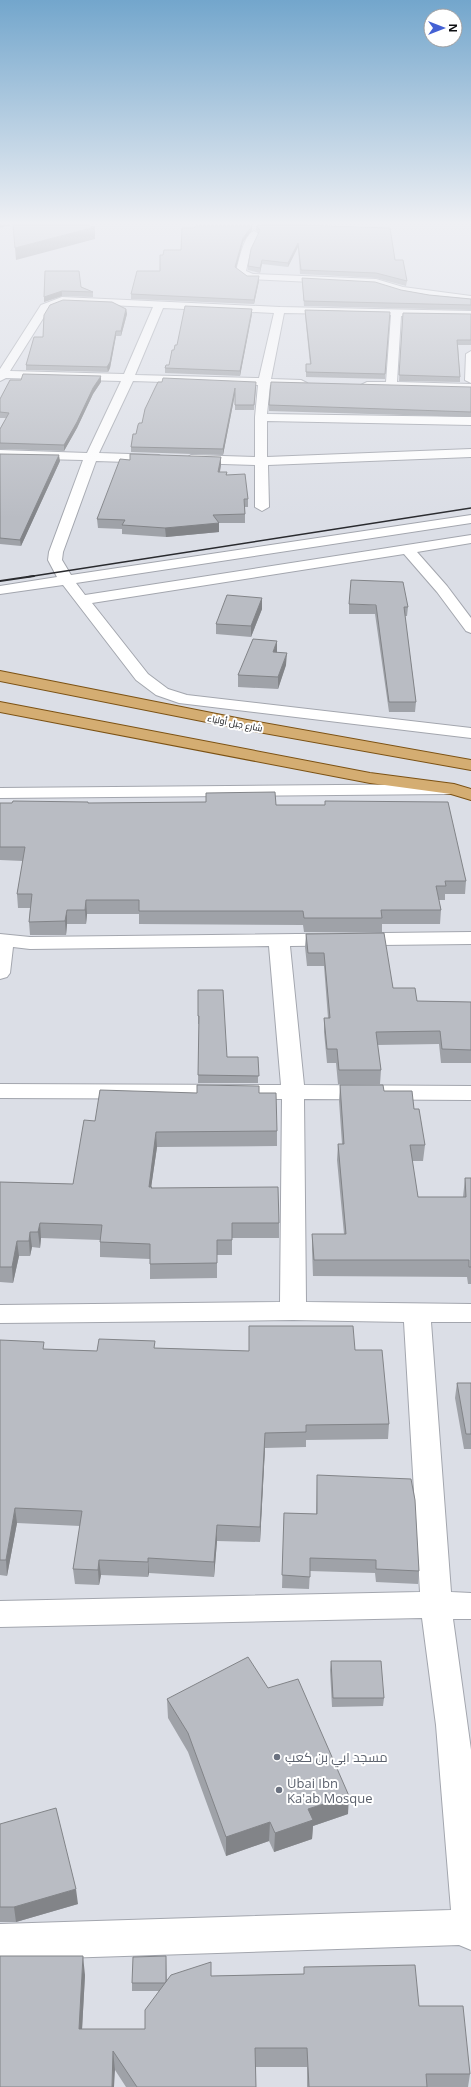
<svg xmlns="http://www.w3.org/2000/svg" width="471" height="2087" viewBox="0 0 471 2087" font-family="'Open Sans',Cairo,sans-serif">
	<rect width="100%" height="100%" fill="#dbdee6"/>
	<g fill="none" stroke-linecap="round" stroke-linejoin="round">
		<g stroke="#a3a6ae" stroke-width="2">
			<path id="minor" d="M254 231 259 234 250 253 246 271 253 274 376 279 403 287 471 296V302L429 298 401 293 375 285 248 279 236 272C238 263 244 234 254 231Z
				M62 297 280 307 471 311V317L401 316 397 382 471 384V390L363 387 361 385 367 382H386L391 315 284 313 271 379 301 380 307 383 301 386 270 385 267 414 471 417V425L267 421V457L471 449V457L268 465 269 507 262 511 255 507V465L191 463 185 459 191 455 255 457V417L258 385 133 381 99 453 159 455 165 459 159 463 96 461 63 552 62 560 71 575 471 515V523L76 583 85 595 471 535V543L417 552 447 586 471 618V633L466 631 437 592 404 554 92 603 148 674 168 689 187 695 471 728V738L179 703 156 695 136 680 63 585 0 594V586L57 577 48 560 49 552 83 460 0 458V450L87 453 121 381 6 378 0 381V369L41 305ZM63 303 153 307 124 374 10 371 49 309ZM163 308 274 313 259 378 135 375Z
				M471 351V383L465 380 466 354Z
				M449 784 455 785 458 789 455 793 449 794 0 798V788Z
				M471 932V944L290 946 304 1085 471 1086V1100L304 1099 306 1302 471 1304V1322H431L451 1592 471 1593V1619H453L471 1750V1950L459 1945 0 1960V1924L451 1910 436 1725 422 1618 0 1627V1601L420 1592 404 1322 293 1320 0 1323V1305L280 1302 282 1099 0 1098V1084L281 1085 269 946 30 949 13 947 10 973 7 977 0 979V934L30 937Z"/>
		</g>
		<g stroke="#7c5214" stroke-width="2">
			<path id="major" d="M0 671 247 720 471 760V770L247 730 0 681Z
				M0 702 370 773 454 784 471 789V800L451 794 370 783 0 712Z"/>
		</g>
		<use href="#minor" fill="#fff" fill-rule="evenodd"/>
		<use href="#major" fill="#d4ad72" fill-rule="evenodd"/>
		<path stroke="#292a2e" stroke-width="1.5" d="M27 577 471 508"/>
		<path stroke="#292a2e" stroke-width="2" d="M0 581 34 576"/>
	</g>
	<path fill="#9fa2a8" d="M252 226V230L243 242 236 268 247 276 259 281 254 304 131 299V294L160 271 163 255 181 250 194 228Z
		M256 226 395 260 407 281 406 286 376 278 300 274 298 247 288 267 262 264 260 273 248 270V266L259 233 256 230Z
		M45 271 93 292V297L62 296 44 302Z
		M302 278 401 290 429 295 471 299V310L304 306Z
		M126 309 127 314 121 336H116L110 368 108 372 26 370V365L43 337Z
		M305 310 390 312 385 379 306 377V364H310L305 315Z
		M403 313 471 314V345H458L460 377V382L399 381Z
		M252 314 240 376 165 373V368L169 365 174 350 177 345Z
		M101 382 93 394 77 428 64 451 0 449V429L6 418H0V399Z
		M162 382 256 387 254 410H235V394L223 455 131 452V447L136 434Z
		M471 387V417L269 411V405Z
		M0 454 60 461 21 546 0 544Z
		M221 457V465L220 472H227V475L248 499V507H245V523H219V532L166 537 122 534V529L98 528 97 519 130 460Z
		M262 598V609L251 637 216 634V624Z
		M349 604 408 607 407 616H405L416 702 415 712H389L375 614H349Z
		M277 653 286 665 278 689 238 687V675Z
		M325 801 466 881 465 894H445V900H439L441 910 440 924H382V932H304L303 925 139 924V914H87L86 924H67L66 935H30L29 922 30 908H18L17 894 23 861 0 860V803H88L276 805H325Z
		M306 934 393 988 417 1001 471 1002V1063H441L439 1044 377 1045 381 1070 380 1084H338L336 1063H327L324 1032V1018H328L324 966H307L305 947Z
		M198 990 227 1057H258V1083H198L199 1024H198Z
		M340 1085 384 1091 414 1109 425 1145 423 1161H412L418 1197H463L465 1178H471V1284H468L467 1277 313 1276 312 1250V1234H344L337 1160 338 1144H342L339 1101Z
		M197 1093H259L277 1131V1146L157 1147 151 1187 152 1188 279 1223V1238H232V1255H217V1278L150 1279V1259L100 1257V1240L41 1238 40 1248 32 1247 30 1256H19L13 1283 0 1282V1182L73 1184 95 1121Z
		M0 1340 45 1349 97 1351 155 1348 249 1351 355 1350 389 1424 388 1439 306 1440V1447L265 1448 260 1542 217 1541 214 1577 149 1573 148 1577 101 1575 99 1585 75 1584 73 1569 80 1526 17 1523 7 1576 0 1575Z
		M457 1383H471V1449H464L455 1398Z
		M317 1475 419 1571 418 1584 376 1582 375 1573 310 1571 309 1589 282 1588 284 1513 316 1514Z
		M331 1661 384 1698 383 1706 332 1707 330 1670Z
		M167 1699 348 1814 313 1826 312 1839 274 1852 269 1841 226 1856 188 1752 168 1718Z
		M0 1824 78 1904 16 1922H0Z
		M166 1956 167 1982 212 1976 304 1974V1967L419 2006 470 2074 468 2087H307V2067H255L256 2087H126L115 2070 0 2087 85 1975 82 2029H145L159 1991H132V1983Z"/>
	<path fill="#828488" d="M0 225H10L0 228Z
		M252 226V230L243 242 235 272V267L243 238Z
		M95 227V239L16 260 15 248Z
		M298 243V247L288 267V263Z
		M262 260V264L260 273V268Z
		M259 276V281L254 304V300Z
		M62 291V296L44 302V297Z
		M126 309 127 314 121 336V331Z
		M252 309V314L240 376V371Z
		M116 331V336L110 368 108 372 107 367Z
		M101 376V382L93 394 77 428 64 451V445L93 388Z
		M235 388V394L223 455V449Z
		M59 455 60 461 21 546 20 540Z
		M221 457V465L218 480V472Z
		M219 523V532L166 537 165 528Z
		M262 598V609L251 637V626Z
		M277 641V653L273 652Z
		M287 653 286 665 278 689V677Z
		M86 900 87 914 86 924 85 910Z
		M67 910V924L66 935 65 921Z
		M156 1132 157 1147 149 1202V1187Z
		M40 1223 41 1238 40 1248 38 1232Z
		M30 1232 32 1247 30 1256 29 1241Z
		M17 1241 19 1256 13 1283 12 1267Z
		M265 1433V1448L260 1542V1527Z
		M15 1508 17 1523 7 1576 6 1560Z
		M217 1525V1541L214 1577V1562Z
		M148 1558 149 1573 148 1577Z
		M99 1560 101 1575 99 1585 98 1570Z
		M349 1796 348 1814 313 1826 312 1839 274 1852 275 1833 308 1809Z
		M270 1822 269 1841 226 1856V1837Z
		M76 1889 78 1904 16 1922 14 1907Z
		M83 1956 85 1975 81 2048 79 2029Z
		M113 2051 115 2070 114 2087H112Z"/>
	<path fill="#b9bcc3" stroke="#828488" d="M13 225H86L95 227 15 248Z
		M265 225H296L390 228 395 260H403L407 281 376 273 301 270 298 243 288 263 262 260 260 268 248 266 251 249 260 230 256 226Z
		M196 226H252L243 238 235 267 247 276H259L254 300 131 294 137 271H160V255H163L164 250H181L182 228H194Z
		M45 271H79L81 287 93 292 62 291 44 297Z
		M302 278 375 282 401 290 429 295 471 299V305L304 301Z
		M63 300 112 302 126 309 121 331H116L110 362 107 367 26 365 34 337H43L44 315 50 305Z
		M185 306 252 309 240 371 165 368 166 365H169L172 350H174L175 345H177Z
		M305 310 390 312 385 374 306 372V364H311Z
		M403 313 471 314V340H457L460 377 399 375Z
		M23 374 101 376 93 388 77 422 64 445 0 443V429L9 413 0 412V399L10 380H21Z
		M163 378 256 382 254 405H235V388L223 449 131 447 133 434H136L138 425 139 423H142L145 409 155 388 158 382H162Z
		M271 382 471 387V412L269 405Z
		M0 454 59 455 20 540 0 538Z
		M130 454 221 457 218 472H227L226 475 245 474 248 499H244L245 514 213 515 219 523 165 528 122 525 125 520 97 519 120 459 130 460Z
		M351 580 403 582 408 607H404L416 702H389L376 605 349 604Z
		M227 595 262 598 251 626 216 624Z
		M253 639 277 641 273 652 287 653 278 677 238 675Z
		M275 792 276 805H325V801L448 802 466 881H445L446 886H436L441 910H381L382 918H304L303 911H139V900H86L85 910H67L65 921 29 922 32 894H17L25 847H0V803H12L13 801 88 802V803L206 802V793Z
		M384 933 393 988H415L417 1001 471 1002V1050L442 1049 440 1031 376 1032 381 1070H339L337 1049H327L324 1018H330L324 953H308L306 934Z
		M198 990H223L227 1057H258L259 1076 198 1075 199 1016H198Z
		M197 1085 259 1086V1093H276L277 1131 156 1132 149 1187H152L151 1188 278 1187 279 1223H232V1240H217V1263L150 1264V1244L100 1242 102 1225 40 1223 38 1232H30L29 1241H17L12 1267H0V1182L73 1184 84 1120 95 1121 100 1090 197 1093Z
		M340 1085H383L384 1091H412L414 1109H419L425 1145H410L418 1197H466L465 1178H471V1267H469V1260H314L312 1234H346L338 1144H344Z
		M249 1326H353L355 1350H382L389 1424 306 1425V1432L265 1433 260 1527 217 1525 214 1562 148 1558V1562L99 1560 98 1570 73 1569 82 1511 15 1508 6 1560H0V1340L44 1342 43 1349 97 1351 99 1339 155 1341 154 1348 249 1351Z
		M457 1383H471V1434H466Z
		M317 1475 411 1479 415 1500 419 1571 376 1569V1560L310 1558V1577L282 1575 284 1513 317 1514Z
		M248 1657 268 1688 298 1679 349 1796 308 1809 313 1820 275 1833 270 1822 226 1837 188 1733 167 1699Z
		M331 1661H381L384 1698H333Z
		M56 1808 76 1889 14 1907H0V1824Z
		M0 1956H83L79 2029H145V2010L171 1975 211 1962V1976L304 1974V1967L415 1965 419 2006H463L470 2074H426L427 2087H309L307 2048H255L256 2087H137L113 2051 112 2087H0Z
		M166 1956V1982L165 1983H132L133 1957Z"/>
	<linearGradient id="sky" x2="0" y2="1"><stop stop-color="#73a6cc"/><stop offset="0.43" stop-color="#eff0f4"/><stop offset="1" stop-color="#eff0f4" stop-opacity="0"/></linearGradient>
	<rect width="471" height="518" fill="url(#sky)"/>
	<g fill="#6b7280" stroke="#fff" stroke-width="1.5">
		<circle cx="277" cy="1757" r="4"/>
		<circle cx="279" cy="1790" r="4"/>
	</g>
	<g text-anchor="middle" dominant-baseline="central" stroke-width="4" stroke-linejoin="round" paint-order="stroke">
		<g font-size="9" fill="#0f1013" stroke="#fff">
			<text transform="translate(235 723) rotate(11)">شارع جبل أولياء</text>
		</g>
		<g font-size="13" fill="#5b616d" stroke="#fff" text-anchor="start">
			<text x="285" y="1757">مسجد ابي بن كعب</text>
			<text x="287" y="1783">Ubai Ibn<tspan x="287" dy="15">Ka'ab Mosque</tspan></text>
		</g>
	</g>
	<g transform="translate(443 28) rotate(90)"><circle r="19" fill="#ffffff" stroke="#9f9fa1"/>
	<path d="M0-3L7 15L0 10L-7 15Z" fill="#4461d4"/>
	<text y="-6" font-size="11" font-weight="bold" text-anchor="middle" fill="#0f1013">N</text>
	</g>
</svg>
